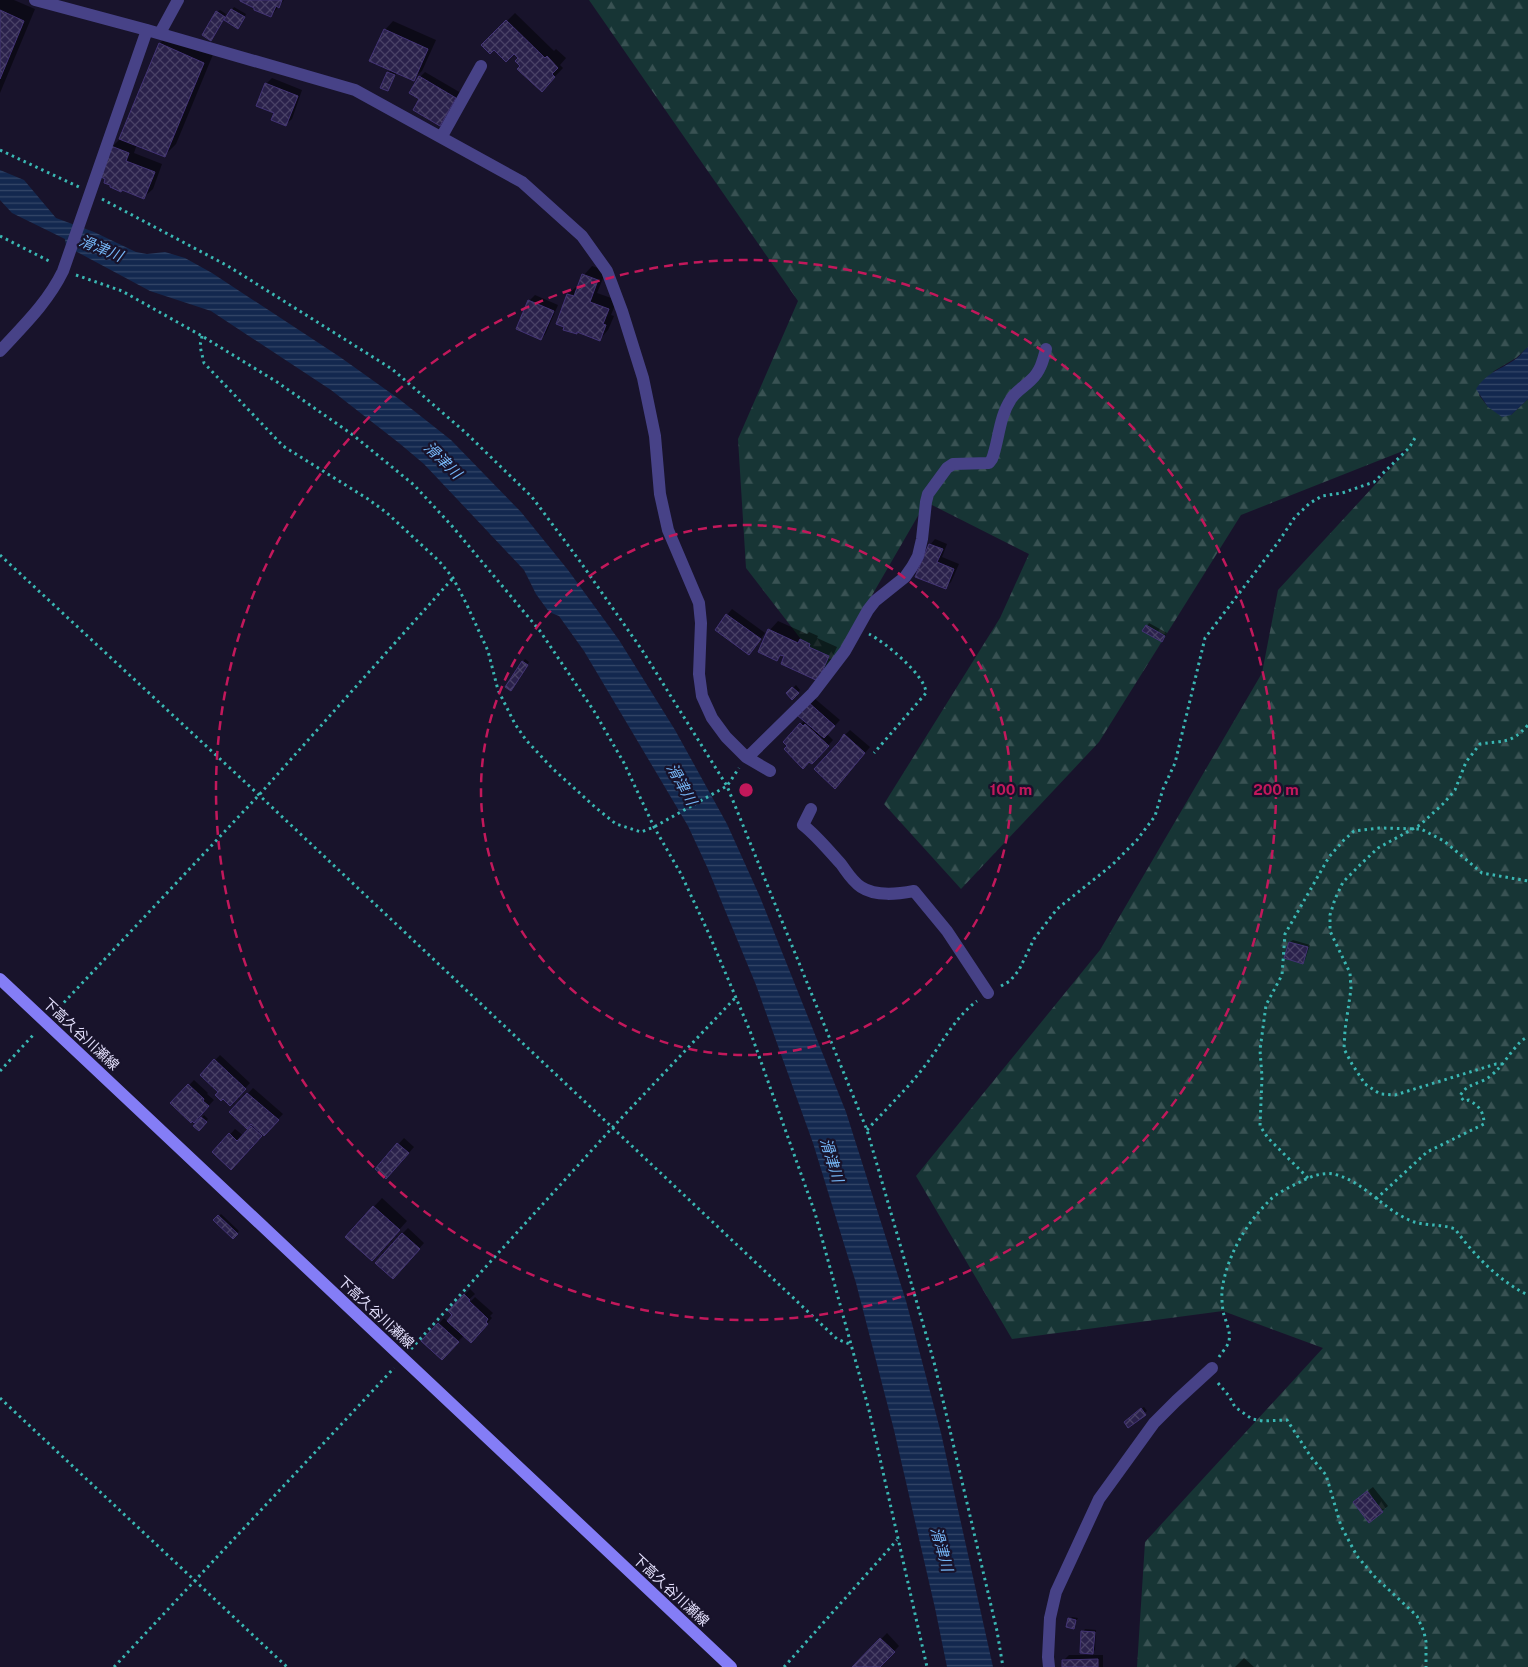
<svg xmlns="http://www.w3.org/2000/svg" width="1528" height="1667" viewBox="0 0 1528 1667" font-family="'Public Sans','Noto Sans JP',sans-serif">
	<defs>
		<pattern id="forest-firs" width="22" height="20" patternUnits="userSpaceOnUse" patternTransform="scale(1.25)"><rect width="22" height="20" fill="#173535"/><path d="M5 1l3.5 6h-7zM16 11l3.5 6h-7z" fill="#395253"/></pattern>
		<pattern id="water-rules" width="6" height="5" patternUnits="userSpaceOnUse" patternTransform="scale(1.25)"><rect width="6" height="5" fill="#13284f"/><path d="M0 2.5h6" fill="none" stroke="#354769"/></pattern>
		<pattern id="building-cross-hatch" width="8" height="8" patternUnits="userSpaceOnUse" patternTransform="scale(1.25)"><rect width="8" height="8" fill="#2a214b"/><path d="M0 0l8 8M0 8l8-8" fill="none" stroke="#494166"/></pattern>
	</defs>
	<rect width="100%" height="100%" fill="#18132b"/>
	<path fill="url(#forest-firs)" d="M589 0H1528V347L1516 358 1494 371 1479 395 1488 407 1511 415 1528 399V1667H1137L1145 1542 1323 1348 1223 1311 1012 1339 916 1176 1100 950 1262 673 1278 590 1408 449 1241 515 1099 742 961 889 884 804 1000 618 1029 554 926 502 827 673 746 568 738 439 798 301Z"/>
	<path fill="url(#water-rules)" d="M0 170 24 180 56 218 94 232 136 252 147 254 165 252 185 258 212 273 340 357 399 399 451 440 521 512 568 570 619 640 675 730 727 824 760 897 846 1112 906 1301 941 1433 993 1667H947L935 1608 894 1430 856 1283 813 1143 756 985 708 869 688 826 584 651 559 616 549 612 536 594 524 570 424 464 399 443 331 390 211 311 150 291 66 246 65 239 12 213 0 200Z
		M1528 347V399L1511 415 1502 417 1488 407 1476 389C1488 371 1501 370 1517 358 1521 355 1524 350 1528 347Z"/>
	<path fill="#0007" d="M0 0H14L35 9 0 93Z
		M242 0H284L271 16Z
		M234 7 246 14 240 25 232 10Z
		M220 10 226 14 213 37 217 12Z
		M515 13 554 51 556 49 566 58 560 65 563 68 542 90 522 66 520 58 514 52 483 45Z
		M393 21 436 40 422 71 413 79 397 72 387 90 381 87 391 69 385 30Z
		M171 32 214 52 176 144 165 155 137 144 134 153 162 164 153 189 144 197 123 189 112 147 121 138 160 43Z
		M425 72 461 93 445 119 440 124 421 98 420 77Z
		M272 78 302 90 292 119 286 124 275 113 266 84Z
		M592 266 606 271 597 293 617 300 611 315 614 316 608 330 600 339 578 331 576 333 568 294 577 286 579 287 584 275Z
		M535 295 558 305 546 333 541 339 529 301Z
		M935 539 947 544 942 557 959 564 951 582 945 588 930 545Z
		M732 609 765 633 754 648 727 615Z
		M778 621 807 634 809 632 818 636 817 638 837 647 826 671 782 654 777 660 759 652 770 630Z
		M1149 623 1167 633 1164 639 1144 631Z
		M525 659 529 662 513 687H506Z
		M796 685 800 690 792 698 788 693Z
		M814 698 840 720 827 734 833 740 818 757 788 746 784 742 805 720 799 715Z
		M850 730 870 747 841 782 845 735Z
		M1293 940 1310 945 1305 960 1303 963 1290 942Z
		M220 1055 250 1083 230 1104 219 1091 201 1075Z
		M194 1080 208 1093 207 1094 214 1100 194 1121 172 1103Z
		M253 1088 283 1114 231 1168 214 1152 235 1129 244 1136 254 1125 231 1112Z
		M204 1115 208 1119 199 1129 195 1126Z
		M404 1138 414 1147 392 1172 377 1168Z
		M382 1198 407 1221 380 1251 347 1236Z
		M221 1214 239 1231 233 1237 215 1220Z
		M408 1228 424 1243 398 1272 402 1234Z
		M470 1289 475 1294 463 1305 465 1307 475 1297 493 1313 490 1316 492 1318 470 1341 464 1335 442 1358 423 1341 444 1318 448 1322 454 1315 450 1311Z
		M1144 1407 1147 1411 1128 1426 1127 1420Z
		M1373 1487 1388 1506 1370 1521 1360 1497Z
		M1072 1617 1078 1618 1073 1627 1070 1619Z
		M1085 1629 1096 1630 1095 1650 1092 1653 1083 1632Z
		M887 1633 899 1646 879 1667H854Z
		M1069 1655H1103V1667H1064L1063 1661Z
		M1244 1658 1254 1667H1235Z"/>
	<path fill="url(#building-cross-hatch)" stroke="#433475" d="M240 0H282L279 8 276 6 271 17 254 10V8L240 1Z
		M231 9 245 17 238 29 224 20Z
		M0 10 24 21 0 79Z
		M216 11 225 17 211 41 202 35Z
		M506 20 545 58 547 56 558 68 552 74 555 77 542 92 517 69 520 66 515 61 518 58 514 54 506 62 494 50 490 54 481 45Z
		M384 29 428 49 414 81 369 61Z
		M159 43 204 63 165 157 119 139Z
		M387 72 395 75 388 91 380 88Z
		M419 76 456 98 440 126 413 110 419 99 409 93Z
		M265 83 298 96 286 126 271 120 274 113 256 106Z
		M111 146 129 153 126 161 155 172 144 199 122 190 121 192 110 187V185L104 183 105 179 99 176Z
		M582 274 598 280 590 302 609 309 603 324 606 325 600 341 577 332V334L563 330 564 327 556 324 567 294 574 296Z
		M528 300 554 311 541 340 516 329Z
		M929 544 943 549 937 562 954 569 946 589 915 577Z
		M726 614 761 639 749 655 715 630Z
		M1146 625 1165 636 1162 642 1142 631Z
		M768 629 798 643 800 639 810 644 809 647 829 656 818 681 781 664 784 656 780 655 777 661 758 652Z
		M522 661 528 665 511 691 505 687Z
		M792 687 799 693 792 700 786 693Z
		M808 702 835 726 824 738 797 715Z
		M800 723 803 726 805 724 829 746 812 764 809 762 803 769 784 749 787 746 783 742Z
		M844 734 865 753 835 789 814 769 839 742Z
		M1289 942 1308 947 1303 964 1284 958Z
		M214 1059 246 1089 230 1106 223 1099 221 1101 215 1095 218 1092 200 1075Z
		M188 1084 204 1099 203 1101 209 1106 194 1123 192 1121 191 1123 170 1103Z
		M247 1093 279 1120 264 1136 251 1124 247 1129 229 1112Z
		M201 1117 207 1122 199 1131 193 1126Z
		M251 1126 262 1136 231 1170 212 1152 229 1133 237 1141Z
		M397 1143 409 1153 386 1179 375 1169Z
		M373 1206 400 1230 372 1261 345 1237Z
		M218 1215 238 1234 233 1239 213 1220Z
		M402 1233 420 1249 393 1279 375 1263Z
		M464 1294 470 1300 469 1301 488 1319 486 1322 488 1324 471 1343 447 1321 452 1315 448 1311Z
		M438 1323 459 1342 442 1360 421 1341Z
		M1141 1408 1146 1415 1128 1428 1124 1422Z
		M1367 1491 1383 1512 1369 1523 1353 1502Z
		M1068 1618 1076 1620 1074 1629 1066 1627Z
		M1081 1631 1095 1632 1093 1654 1080 1653Z
		M880 1638 895 1652 880 1667H852Z
		M1098 1659V1667H1062V1660Z"/>
	<g fill="none" stroke-linecap="round" stroke-linejoin="round">
		<path stroke="#3ab7b3" stroke-width="3" stroke-dasharray="2.5 4" stroke-linecap="butt" d="M0 150 79 187
			M102 199 228 266 392 369 466 433 532 497 579 560 642 650 727 786 867 1130 934 1362 997 1631 1003 1667
			M0 236 51 262
			M76 275 122 291 202 336 277 382 353 435 414 485 452 526 540 631 594 711 624 763 654 827 681 874 709 934 750 1031 815 1213 869 1410 927 1667
			M202 336 200 346 204 363 283 446 368 499 387 513 439 561 453 578 466 603 488 651 498 690 515 724 526 740 552 768 595 807 616 824 641 832 654 827 727 786 739 768
			M0 555 259 795 837 1339 852 1345
			M869 634C885 642 926 676 926 693L874 753
			M1001 986 1010 981 1019 970 1034 939 1057 909 1112 865 1137 840 1155 816 1163 789 1175 763 1205 638 1279 541 1295 517 1310 503 1322 496 1342 493 1374 482 1409 448 1415 438
			M55 1012 259 795 453 578
			M1503 1064H1496L1395 1095 1380 1094 1365 1084 1352 1064 1344 1049 1345 1030 1351 989 1350 973 1330 931V915L1335 899 1343 882 1361 864 1378 848 1420 825 1444 803 1455 790 1466 762 1480 744C1504 740 1510 745 1528 725
			M0 1071 35 1033
			M867 1130C886 1109 907 1089 924 1067 942 1044 954 1018 977 1001
			M1308 1178 1268 1138 1260 1126 1262 1077 1260 1050 1266 1005 1282 975 1285 934 1329 857 1343 841 1354 831 1379 828 1421 829 1444 841 1482 873 1528 881
			M1376 1199 1427 1152 1484 1124C1484 1112 1479 1106 1469 1100L1464 1101 1460 1096C1465 1086 1473 1085 1482 1081 1488 1079 1494 1073 1498 1069 1507 1060 1518 1040 1528 1037
			M411 1349 612 1128 736 997
			M1219 1357C1222 1352 1228 1346 1229 1341 1231 1330 1225 1321 1223 1311 1222 1303 1221 1292 1223 1284 1229 1253 1246 1224 1268 1202 1276 1193 1290 1187 1300 1182 1309 1177 1322 1172 1333 1174 1362 1180 1381 1207 1407 1219 1422 1227 1439 1223 1455 1229 1474 1255 1499 1281 1528 1295
			M1218 1383 1229 1396 1235 1407 1252 1419 1263 1421 1287 1420 1311 1457 1326 1475 1341 1526 1357 1556 1374 1576 1417 1616 1424 1632 1426 1642V1667
			M0 1398 287 1667
			M114 1667 394 1368
			M784 1667 897 1540"/>
		<path stroke="#474287" stroke-width="12" d="M35 0 147 30 355 90 522 182 582 236 607 271 622 311 643 378 655 436 660 494 668 530 699 603 701 623 699 674 702 696 712 718 726 737 746 757 770 771
			M160 33 178 0
			M442 136 481 66
			M0 351C24 325 48 302 63 271L147 30
			M746 757 751 754 813 693 845 651 868 610 875 601 905 577 912 567 918 556 922 539 926 502 928 494 947 468 953 464 989 463 992 459C999 440 999 417 1011 399 1016 391 1024 387 1031 380 1040 372 1043 361 1046 349
			M811 809 803 825C817 836 829 851 841 864 847 872 852 881 861 887 876 897 898 894 914 891L947 931 988 993
			M1049 1667 1048 1657 1050 1618 1056 1592 1099 1499 1154 1423 1176 1401 1212 1368"/>
		<path stroke="#847df6" stroke-width="12" d="M0 979 731 1667"/>
	</g>
	<g fill="none" stroke="#c2185b" stroke-width="2.5" stroke-dasharray="9 6">
		<circle cx="746" cy="790" r="265"/>
		<circle cx="746" cy="790" r="530"/>
	</g>
	<g text-anchor="middle" dominant-baseline="central" stroke-width="4.5" stroke-linejoin="round" paint-order="stroke">
		<g font-size="14" fill="#e4e0fd" stroke="#18132b">
			<text transform="translate(81 1034) rotate(43)">下高久谷川瀬線</text>
			<text transform="translate(376 1312) rotate(43)">下高久谷川瀬線</text>
			<text transform="translate(671 1590) rotate(43)">下高久谷川瀬線</text>
		</g>
		<g font-size="15" font-style="italic" fill="#75b6f6" stroke="#18132b">
			<text transform="translate(101 248) rotate(22)">滑津川</text>
			<text transform="translate(443 460) rotate(44)">滑津川</text>
			<text transform="translate(682 784) rotate(61)">滑津川</text>
			<text transform="translate(832 1160) rotate(73)">滑津川</text>
			<text transform="translate(942 1549) rotate(75)">滑津川</text>
		</g>
	</g>
	<circle cx="746" cy="790" r="8" fill="#c2185b" stroke="#18132b" stroke-width="2.5"/>
	<g font-size="15" text-anchor="middle" font-weight="bold" fill="#c2185b" stroke="#18132b" stroke-width="4.5" stroke-linejoin="round" paint-order="stroke">
		<text x="1011" y="795">100 m</text>
		<text x="1276" y="795">200 m</text>
	</g>
</svg>
